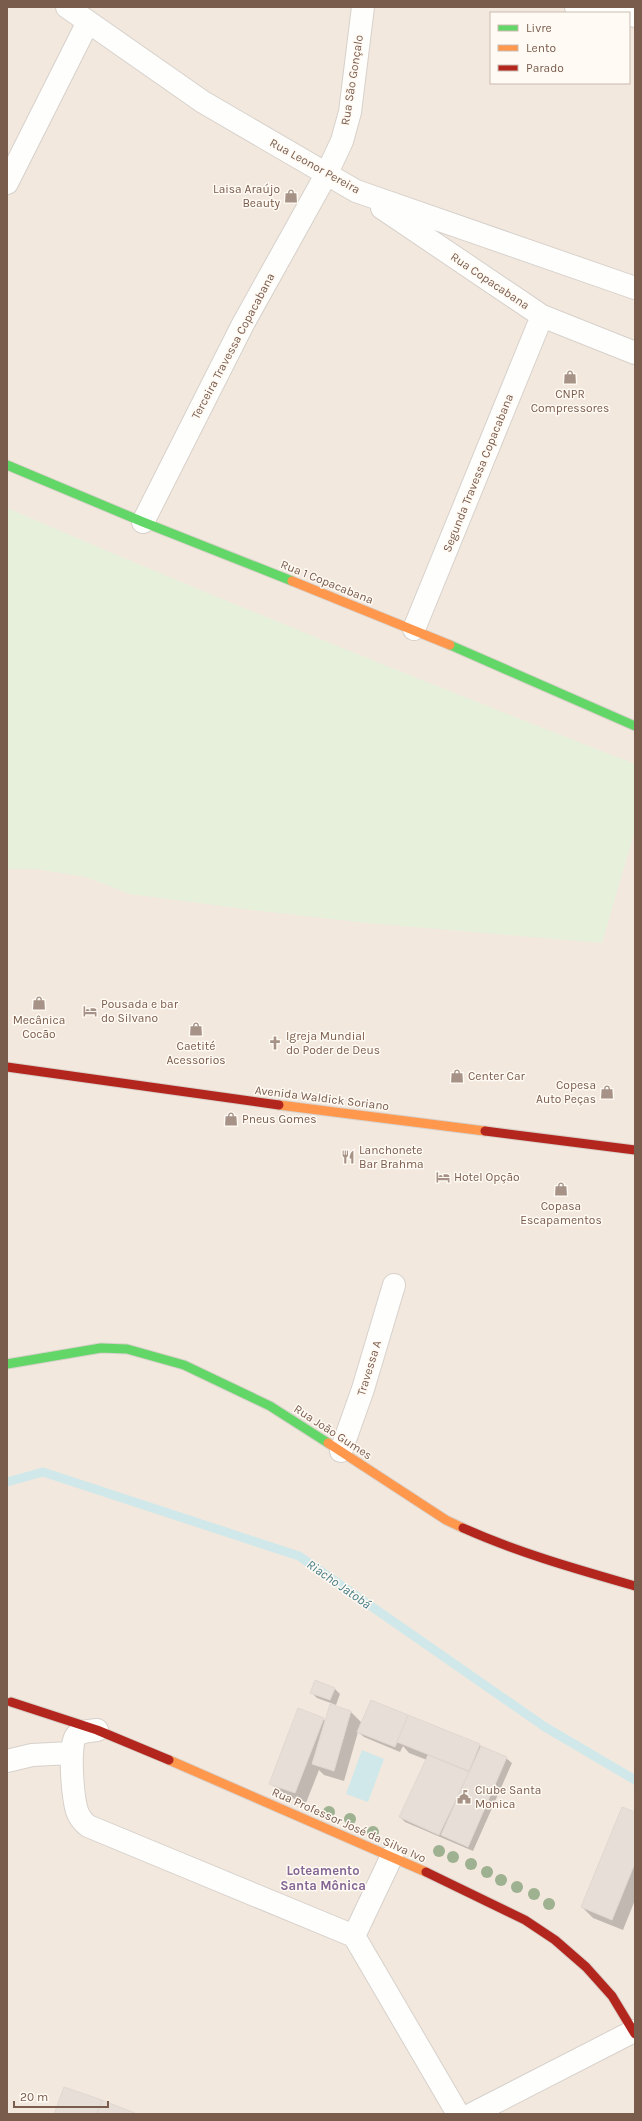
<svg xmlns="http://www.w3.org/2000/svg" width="642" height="2121" viewBox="0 0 642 2121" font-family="Karla,sans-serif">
	<rect width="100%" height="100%" fill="#f9f5f0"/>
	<path fill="#f2e8de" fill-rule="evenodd" d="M7 7H635V2114H7ZM491 13H629V83H491Z"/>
	<path fill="#e7f0db" d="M7 508C215 598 424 682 635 764V830L602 943 367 923 252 910 130 894 86 877 37 869H7Z"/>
	<path fill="#d0e8ea" d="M362 1750 384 1759 368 1802 346 1794Z"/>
	<path fill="#0003" d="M335 1689 340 1694 336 1705 317 1698 312 1693Z
		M350 1711 362 1723 479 1745 506 1758 512 1763 473 1851 405 1822 400 1817 427 1760 409 1753 403 1746 400 1752 364 1737 358 1732 344 1781 324 1775 319 1770 306 1803 281 1794 271 1783 323 1719 326 1721Z
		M635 1813V1900L623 1930 593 1918 582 1907Z"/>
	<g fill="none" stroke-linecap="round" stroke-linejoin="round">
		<path stroke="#d0e8ea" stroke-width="9" d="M7 1482 43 1472 299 1556 545 1727 635 1780"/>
	</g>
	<path fill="#e6ded7" stroke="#e2d8d2" d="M315 1680 335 1688 330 1700 310 1693Z
		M371 1700 408 1715 395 1747 357 1732Z
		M330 1704 351 1711 334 1771 312 1764Z
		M298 1708 324 1718 295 1793 269 1784Z
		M408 1715 480 1744 469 1771 397 1742Z
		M481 1746 507 1757 468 1847 441 1835Z
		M428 1755 469 1772 439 1835 399 1817Z
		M622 1807 635 1812V1863L612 1920 581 1907Z
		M64 2087 102 2100 96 2114H54Z
		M102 2100 137 2114H97Z"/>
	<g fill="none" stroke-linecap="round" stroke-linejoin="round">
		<g stroke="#d7d1cb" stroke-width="24">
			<path id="street" d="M67 7 203 102 356 191 635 288
				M576 7 615 13
				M629 15 635 16
				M7 183 88 22
				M382 208 542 316 635 353
				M143 522 243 324 327 173 342 141 350 112 363 7
				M414 629 542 316
				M341 1451 363 1389 394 1285
				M97 1730C90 1731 81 1731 76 1736 68 1746 73 1798 77 1811 79 1817 83 1822 88 1826L354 1936 458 2114
				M7 1761 32 1755 71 1753
				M354 1936 392 1856
				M472 2114 634 2031"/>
		</g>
		<g stroke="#d9d2cb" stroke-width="11">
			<path id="fast" d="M7 465 143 522 292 581
				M450 645 635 726
				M7 1364 101 1348 127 1349 184 1365 270 1406 328 1443"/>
		</g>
		<g stroke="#d9d2cb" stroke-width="11">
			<path id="slow" d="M292 581 450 645
				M279 1105 485 1131
				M328 1443 446 1520 463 1528
				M169 1760 426 1872"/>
		</g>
		<g stroke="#d9d2cb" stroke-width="11">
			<path id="jam" d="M7 1067 279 1105
				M485 1131 635 1150
				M463 1528C519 1553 576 1569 635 1586
				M11 1702 97 1730 169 1760
				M426 1872 525 1920 555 1940 586 1967 612 1996 635 2034"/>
		</g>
		<use href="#street" stroke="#fefefd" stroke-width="22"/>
		<use href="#fast" stroke="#63d668" stroke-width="9"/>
		<use href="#slow" stroke="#ff974d" stroke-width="9"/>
		<use href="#jam" stroke="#b3261e" stroke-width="9"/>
	</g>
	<g fill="#9eb190">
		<circle cx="329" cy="1812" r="6"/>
		<circle cx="350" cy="1819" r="6"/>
		<circle cx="373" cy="1832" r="6"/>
		<circle cx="439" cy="1851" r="6"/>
		<circle cx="453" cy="1857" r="6"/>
		<circle cx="471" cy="1864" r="6"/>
		<circle cx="487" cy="1872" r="6"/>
		<circle cx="501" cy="1880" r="6"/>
		<circle cx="517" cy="1887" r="6"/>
		<circle cx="534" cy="1894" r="6"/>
		<circle cx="549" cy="1904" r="6"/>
	</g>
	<defs>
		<g id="shop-bare" transform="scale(1.08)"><path d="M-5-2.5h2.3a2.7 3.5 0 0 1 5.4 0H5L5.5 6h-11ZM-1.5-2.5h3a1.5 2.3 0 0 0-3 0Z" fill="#a69286" stroke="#fffaf3" stroke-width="2.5" paint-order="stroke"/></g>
		<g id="hotel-bare" transform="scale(1.08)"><path d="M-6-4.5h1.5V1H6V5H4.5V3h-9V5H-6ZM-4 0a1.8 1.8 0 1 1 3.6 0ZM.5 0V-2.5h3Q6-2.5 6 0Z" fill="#a69286" stroke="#fffaf3" stroke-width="2.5" paint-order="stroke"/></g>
		<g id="church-bare" transform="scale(1.08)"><path d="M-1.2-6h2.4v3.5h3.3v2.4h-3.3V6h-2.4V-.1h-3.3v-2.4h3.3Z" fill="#a69286" stroke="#fffaf3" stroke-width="2.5" paint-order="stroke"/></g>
		<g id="restaurant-bare" transform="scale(1.08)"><path d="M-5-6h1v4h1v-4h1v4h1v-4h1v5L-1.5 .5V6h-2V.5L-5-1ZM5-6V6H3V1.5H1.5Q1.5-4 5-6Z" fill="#a69286" stroke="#fffaf3" stroke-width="2.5" paint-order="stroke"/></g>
		<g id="civic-bare" transform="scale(1.08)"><path d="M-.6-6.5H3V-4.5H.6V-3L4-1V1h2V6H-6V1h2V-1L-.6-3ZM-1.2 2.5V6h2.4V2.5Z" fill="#a69286" stroke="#fffaf3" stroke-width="2.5" paint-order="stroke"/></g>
	</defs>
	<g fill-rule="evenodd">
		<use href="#shop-bare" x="291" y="196"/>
		<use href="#shop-bare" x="570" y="377"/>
		<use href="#shop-bare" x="39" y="1003"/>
		<use href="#hotel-bare" x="90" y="1011"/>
		<use href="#shop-bare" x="196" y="1029"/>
		<use href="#church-bare" x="275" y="1043"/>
		<use href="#shop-bare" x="457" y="1076"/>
		<use href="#shop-bare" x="607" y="1092"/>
		<use href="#shop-bare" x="231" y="1119"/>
		<use href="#restaurant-bare" x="348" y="1157"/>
		<use href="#hotel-bare" x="443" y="1177"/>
		<use href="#shop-bare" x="561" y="1189"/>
		<use href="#civic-bare" x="464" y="1797"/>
	</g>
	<g text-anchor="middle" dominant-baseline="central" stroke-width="3" stroke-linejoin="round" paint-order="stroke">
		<g font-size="12" fill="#7a5c4d" stroke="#fffaf3">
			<text transform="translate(352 80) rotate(-81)">Rua São Gonçalo</text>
			<text transform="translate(315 166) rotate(29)">Rua Leonor Pereira</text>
			<text transform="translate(490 281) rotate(34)">Rua Copacabana</text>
			<text transform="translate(233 346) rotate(-62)">Terceira Travessa Copacabana</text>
			<text transform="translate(478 473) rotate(-68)">Segunda Travessa Copacabana</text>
			<text transform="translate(327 582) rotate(22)">Rua 1 Copacabana</text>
			<text transform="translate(322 1098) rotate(7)">Avenida Waldick Soriano</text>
			<text transform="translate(369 1368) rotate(-73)">Travessa A</text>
			<text transform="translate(333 1432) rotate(33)">Rua João Gumes</text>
			<text transform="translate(349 1825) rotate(24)">Rua Professor José da Silva Ivo</text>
		</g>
		<g font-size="12" fill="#7a5c4d" stroke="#fffaf3" text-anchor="start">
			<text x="280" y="189" text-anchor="end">Laisa Araújo<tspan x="280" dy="14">Beauty</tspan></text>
			<text x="570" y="394" text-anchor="middle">CNPR<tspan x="570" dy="14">Compressores</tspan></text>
			<text x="101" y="1004">Pousada e bar<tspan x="101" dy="14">do Silvano</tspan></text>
			<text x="39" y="1020" text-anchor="middle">Mecânica<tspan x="39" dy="14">Cocão</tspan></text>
			<text x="286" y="1036">Igreja Mundial<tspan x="286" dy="14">do Poder de Deus</tspan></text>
			<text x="196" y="1046" text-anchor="middle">Caetité<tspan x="196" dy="14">Acessorios</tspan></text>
			<text x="468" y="1076">Center Car</text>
			<text x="596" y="1085" text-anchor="end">Copesa<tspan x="596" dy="14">Auto Peças</tspan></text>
			<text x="242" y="1119">Pneus Gomes</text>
			<text x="359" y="1150">Lanchonete<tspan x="359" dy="14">Bar Brahma</tspan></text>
			<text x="454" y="1177">Hotel Opção</text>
			<text x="561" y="1206" text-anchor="middle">Copasa<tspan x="561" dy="14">Escapamentos</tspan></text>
			<text x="475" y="1790">Clube Santa<tspan x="475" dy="14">Monica</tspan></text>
		</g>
		<g font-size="13" font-style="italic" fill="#437c86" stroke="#fffaf3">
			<text transform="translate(339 1584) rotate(35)">Riacho Jatobá</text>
		</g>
		<g font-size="13" font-weight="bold" fill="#846695" stroke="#fffaf3">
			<text x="323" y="1870">Loteamento<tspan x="323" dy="15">Santa Mônica</tspan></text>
		</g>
	</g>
	<rect width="642" height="2121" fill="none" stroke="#7a5c4d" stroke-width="16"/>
	<rect x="490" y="12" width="140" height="72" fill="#fffaf3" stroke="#cabbb1"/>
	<rect x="498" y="25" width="20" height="6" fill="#63d668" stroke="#cabbb1"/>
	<text x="526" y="32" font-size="12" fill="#7a5c4d">Livre</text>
	<rect x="498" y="45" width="20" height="6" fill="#ff974d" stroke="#cabbb1"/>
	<text x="526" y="52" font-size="12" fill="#7a5c4d">Lento</text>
	<rect x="498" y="65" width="20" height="6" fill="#b3261e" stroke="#cabbb1"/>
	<text x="526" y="72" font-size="12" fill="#7a5c4d">Parado</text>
	<path d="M14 2101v6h94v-6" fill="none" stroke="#7a5c4d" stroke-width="2"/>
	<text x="20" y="2101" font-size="12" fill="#7a5c4d" stroke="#fffaf3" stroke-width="3" paint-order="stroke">20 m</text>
</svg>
